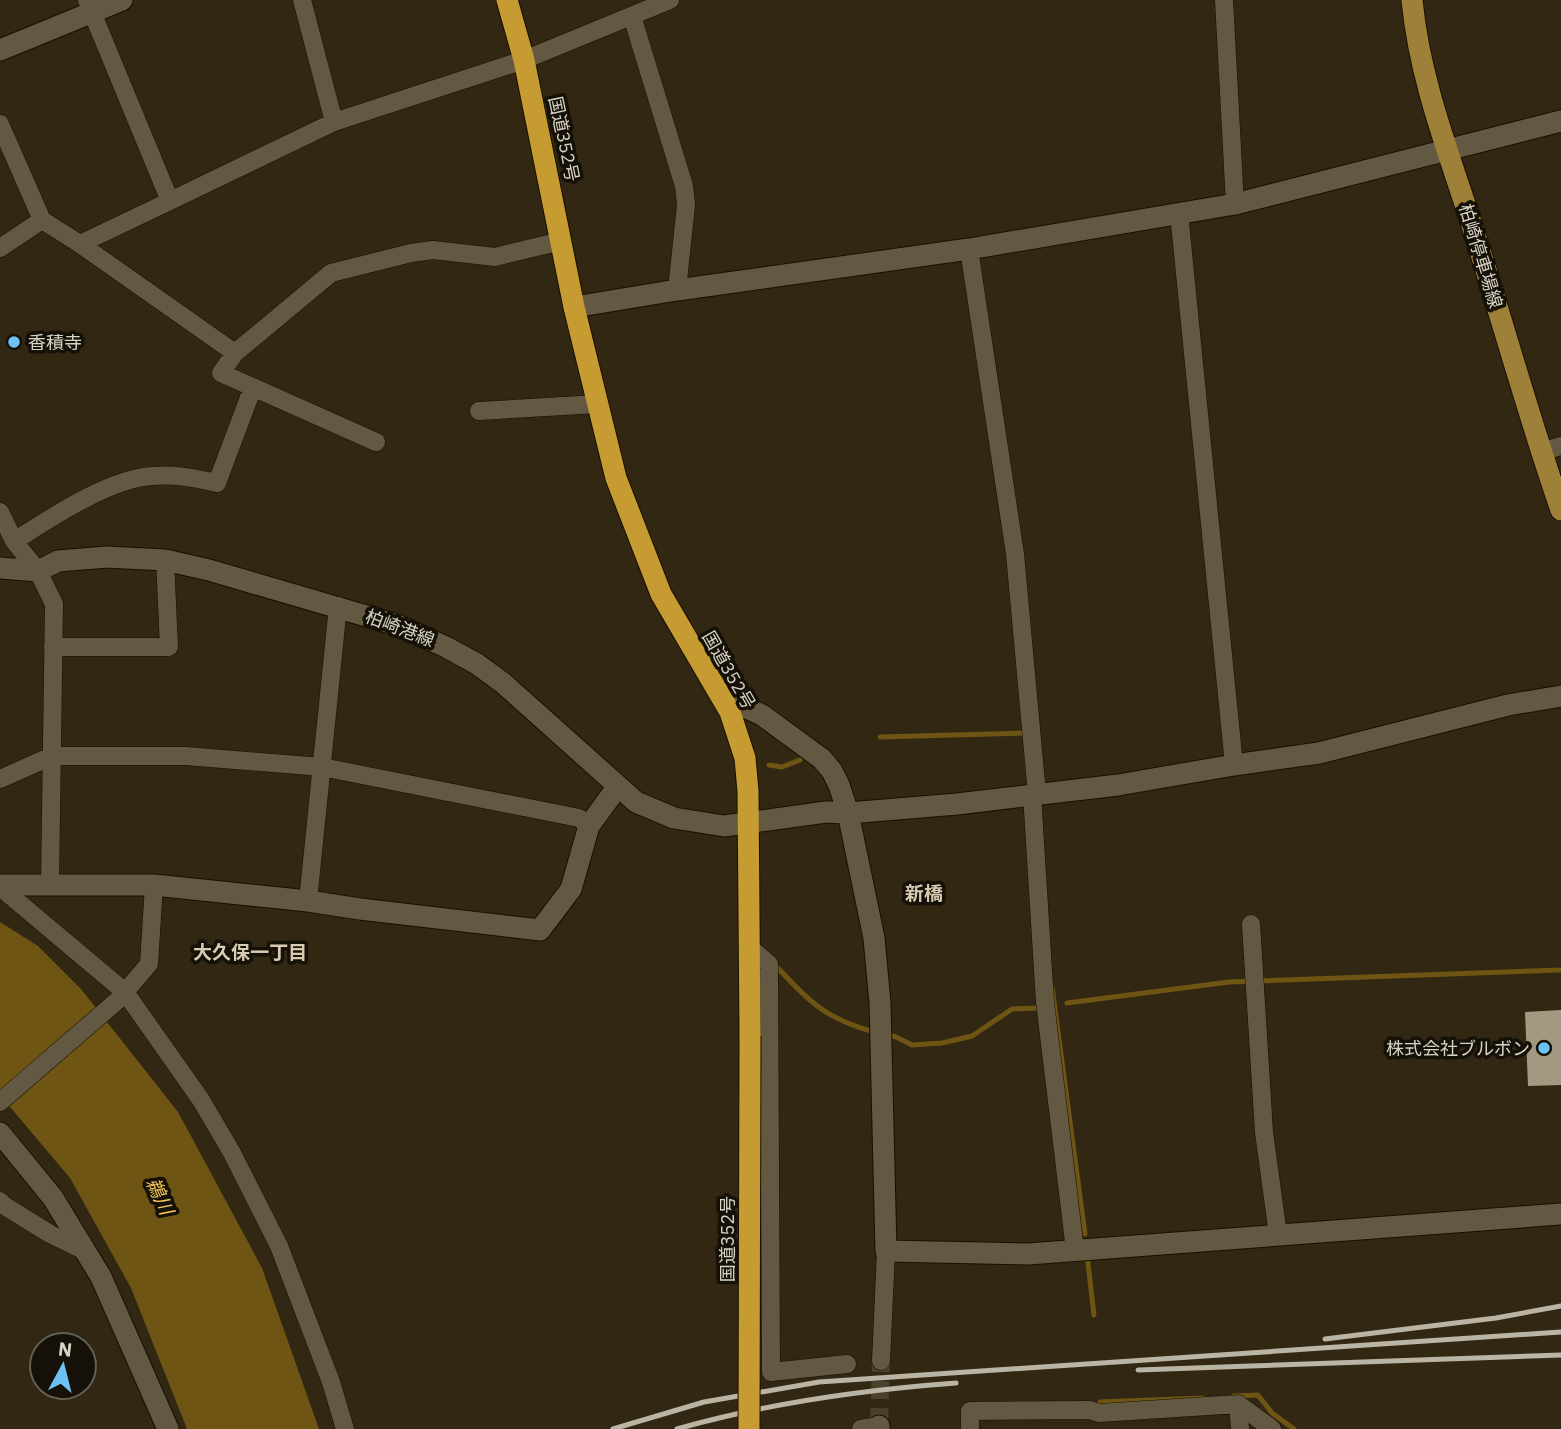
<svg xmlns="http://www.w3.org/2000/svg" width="1561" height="1429" viewBox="0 0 1561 1429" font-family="'IBM Plex Sans','Noto Sans JP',sans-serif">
	<rect width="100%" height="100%" fill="#312712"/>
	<path fill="#6e5514" d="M0 922 38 946 81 989 178 1112 262 1268 319 1429H187L131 1288 70 1178 0 1095Z"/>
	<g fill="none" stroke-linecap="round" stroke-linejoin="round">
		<path stroke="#6e5514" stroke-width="5" d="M880 737 1029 733
			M769 765 782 767 800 760
			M778 968C810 1003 828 1020 875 1032
			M1052 987 1085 1234
			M1067 1003 1229 982 1561 970
			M885 1034 896 1037 912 1045 942 1043 972 1036 1012 1009 1038 1008
			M1087 1255 1094 1315
			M1234 1396 1258 1395 1272 1413 1294 1429
			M1100 1402 1203 1398"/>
	</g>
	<path fill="#a39880" d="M1561 1010V1085L1528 1086 1525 1012Z"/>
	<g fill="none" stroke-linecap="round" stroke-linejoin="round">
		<path stroke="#4a412d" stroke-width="18" stroke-dasharray="18 9" stroke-linecap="butt" d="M879 1426 881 1361"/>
		<g stroke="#191000" stroke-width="19">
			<path id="street" d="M87 0 170 201 334 122 524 60 670 0
				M302 0 334 122
				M1224 0 1235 204
				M632 16 684 186 686 205 677 290
				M0 124 42 220
				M1179 213 1234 765
				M80 244 170 201
				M0 248 42 220 80 244 235 353 331 273 411 253 433 250 495 257 561 241
				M969 249 1015 554 1037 794
				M235 353 221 373 376 442
				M479 411 597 404
				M1540 452 1561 446
				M0 512 14 541 38 571 54 604 50 885
				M14 541C51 518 108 479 152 476 174 474 195 478 217 483L253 387
				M53 647H169L165 560
				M0 779 52 756H186L322 767 579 818 589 826
				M1032 794 1045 1002 1075 1250
				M0 887 125 992 201 1100 232 1153 279 1246 331 1382 345 1429
				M308 901 338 606
				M1251 924 1264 1132 1278 1235
				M749 947 769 964 771 1372 847 1364
				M0 1102 118 1000 149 964 154 885
				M0 1201 5 1206 50 1234 85 1251
				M881 1361 886 1251
				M1238 1404 1272 1429
				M861 1429 879 1426
				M970 1429V1411L1090 1410 1099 1413 1238 1404 1240 1429"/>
		</g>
		<g stroke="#191000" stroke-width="23">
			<path id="secondary" d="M0 50 122 0
				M574 307 677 290 969 249 1235 204 1561 121
				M0 568 38 571 58 561 107 557 165 560 209 570 397 625 446 647 477 664 503 683 636 802 674 818 724 826 826 812 848 813 957 804 1118 785 1234 765 1319 753 1508 705 1561 696
				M724 701H732L762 715 822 759 832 771 839 785 848 813 874 938 880 1003 886 1251 1028 1254 1561 1214
				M0 885H154L308 901 360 909 540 930 571 889 589 826 618 786
				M0 1133 53 1198 101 1277 168 1429
				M879 1426V1429"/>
		</g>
		<g stroke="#191000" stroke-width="23">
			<path id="primary" d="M1412 0C1420 84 1452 161 1477 241 1505 330 1530 421 1561 510"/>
		</g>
		<g stroke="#191000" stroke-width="23">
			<path id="highway" d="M507 0 524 60 574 307 616 478 661 594 730 712 745 758 748 791 750 1036"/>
		</g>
		<use href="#street" stroke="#635842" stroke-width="18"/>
		<use href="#secondary" stroke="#635842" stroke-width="21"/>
		<use href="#primary" stroke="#9e8038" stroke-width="21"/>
		<use href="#highway" stroke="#c69b32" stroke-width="21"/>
		<path stroke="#bab4a5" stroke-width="5" d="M1325 1339 1496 1318 1561 1306
			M1138 1370 1561 1355
			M613 1429 704 1402 819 1382 1561 1332
			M677 1429C768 1403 861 1390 956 1383"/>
		<g stroke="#191000" stroke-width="23" stroke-linecap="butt">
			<path id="highway-bridge" d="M749 1429 750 1036"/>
		</g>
		<use href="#highway-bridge" stroke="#c69b32" stroke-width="21"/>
	</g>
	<g fill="#6dc2f3" stroke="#151108" stroke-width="2.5">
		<circle cx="14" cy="342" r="7"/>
		<circle cx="1544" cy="1048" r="7"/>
	</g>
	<g text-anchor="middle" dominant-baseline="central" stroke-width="7" stroke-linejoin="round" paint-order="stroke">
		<g font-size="18" fill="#d9d3c6" stroke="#151108">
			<text transform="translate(564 139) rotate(78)">国道352号</text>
			<text transform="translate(1481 256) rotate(73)">柏崎停車場線</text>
			<text transform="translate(400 628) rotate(21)">柏崎港線</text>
			<text transform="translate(729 670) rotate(60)">国道352号</text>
			<text transform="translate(727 1239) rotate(-90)">国道352号</text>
		</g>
		<g font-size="18" fill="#d9d3c6" stroke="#151108" text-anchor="start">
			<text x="28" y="342">香積寺</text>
			<text x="1530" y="1048" text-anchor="end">株式会社ブルボン</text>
		</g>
		<g font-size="19" font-weight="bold" fill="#d8cbb2" stroke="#151108">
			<text x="924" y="893">新橋</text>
			<text x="250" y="952">大久保一丁目</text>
		</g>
		<g font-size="19" font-style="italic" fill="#f4c557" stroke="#151108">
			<text transform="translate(160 1196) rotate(65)">鵜川</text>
		</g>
	</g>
	<g transform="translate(63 1366) rotate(7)"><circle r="33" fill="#151108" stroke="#635f54" stroke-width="2"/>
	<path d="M0-5L12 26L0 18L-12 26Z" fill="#6dc2f3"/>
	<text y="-10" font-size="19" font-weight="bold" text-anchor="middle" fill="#d9d3c6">N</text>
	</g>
</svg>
